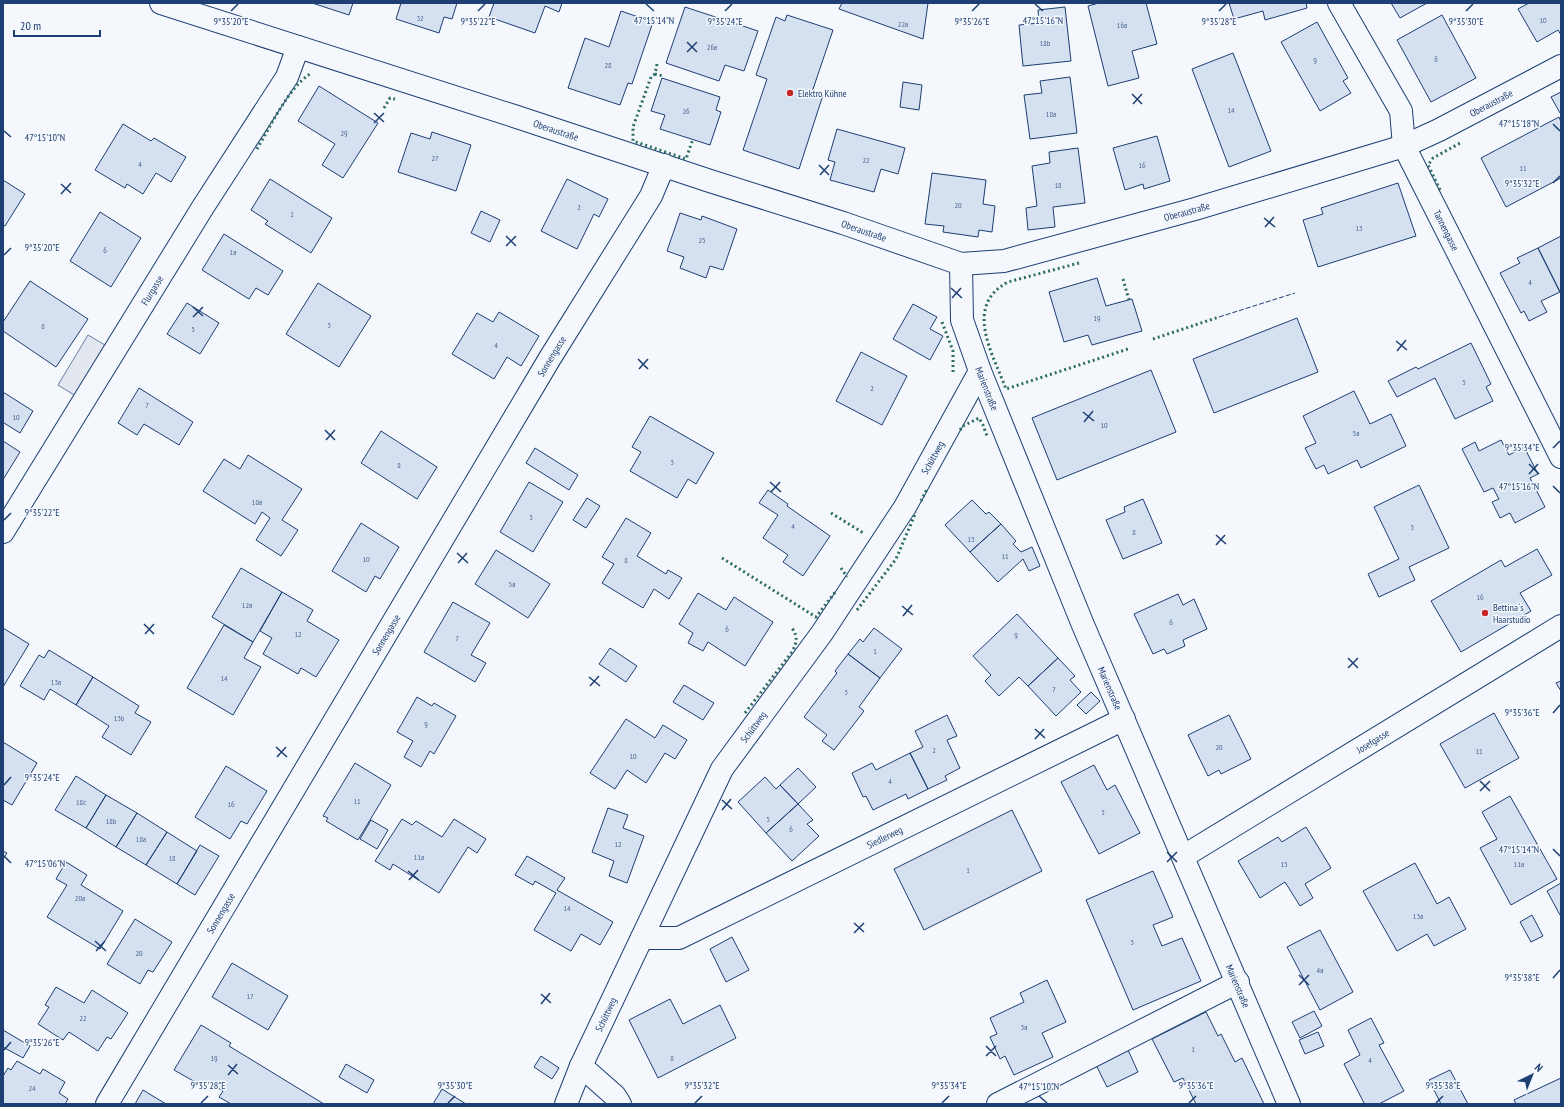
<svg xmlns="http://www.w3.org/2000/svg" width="1564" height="1107" viewBox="0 0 1564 1107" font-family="'PT Sans Narrow',sans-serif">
	<rect width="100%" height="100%" fill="#f4f7fb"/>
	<path fill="#e3e8f0" stroke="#687fa3" d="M88 335 110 348 79 398 58 385Z"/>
	<path fill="#d5e0f0" stroke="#1d3f73" d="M312 3H353L349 15Z
		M401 3H457L452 19 444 17 439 33 396 19Z
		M494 3H562L559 12 545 6 535 33 489 17Z
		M842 3H928L923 39 839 9Z
		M1099 3H1146L1157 44 1132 51 1139 78 1108 86 1088 6Z
		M1229 3H1306L1307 8 1265 20 1263 11 1234 19Z
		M1391 3H1427L1400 18Z
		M1529 3H1561V35L1558 30 1537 42 1518 9Z
		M685 7 758 31 744 71 725 65 719 81 666 63Z
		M1065 7 1071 61 1023 66 1019 25 1039 23 1038 10Z
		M621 11 653 22 632 84 628 83 620 105 568 88 585 38 609 47Z
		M787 15 833 30 812 92 823 95 799 169 743 150 767 79 756 75 776 17 785 21Z
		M1442 15 1476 78 1431 102 1397 40Z
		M1317 22 1348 78 1343 81 1351 93 1320 111 1281 42Z
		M1233 53 1271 151 1229 167 1192 69Z
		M1070 77 1077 133 1030 139 1024 95 1042 93 1040 81Z
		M662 78 720 97 716 110 721 112 710 145 660 129 665 115 651 111Z
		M903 82 922 85 919 110 900 107Z
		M319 86 378 123 343 178 322 165 335 144 298 121Z
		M1561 92V112L1560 113 1551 97Z
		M1559 117 1561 122V178L1506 207 1481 158Z
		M123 124 151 141 154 138 186 157 171 182 156 173 143 194 127 184 125 188 95 170Z
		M837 129 905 148 898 174 881 169 874 192 830 180 835 162 828 160Z
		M432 132 471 145 456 191 398 172 411 133 430 139Z
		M1157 136 1170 181 1144 189 1143 184 1125 190 1113 148Z
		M1078 148 1085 203 1053 207 1055 227 1028 230 1026 208 1037 206 1032 166 1050 163 1049 152Z
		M932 173 986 180 983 204 995 206 992 232 979 230 978 237 943 232 944 226 925 224Z
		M270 179 332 218 311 253 265 224 268 221 251 210Z
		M567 179 608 199 599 217 594 214 577 249 541 231Z
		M3 180 25 194 5 226 3 225Z
		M1398 183 1416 236 1318 267 1303 220 1323 214 1321 208Z
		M481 211 500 220 490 242 471 233Z
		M100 212 141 238 111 287 70 261Z
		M680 213 701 220 702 216 737 229 723 270 710 266 706 278 680 268 684 257 667 251Z
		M224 234 283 271 268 295 256 288 249 299 202 270Z
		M1561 236V291L1560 292 1538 248Z
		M1538 248 1560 292 1541 301 1547 312 1529 321 1524 311 1521 313 1500 273 1520 263 1517 258Z
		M1097 278 1106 306 1132 299 1142 331 1092 345 1088 335 1064 342 1049 292Z
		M30 281 88 319 56 367 3 331V322Z
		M318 283 371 316 339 367 286 334Z
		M187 303 219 323 200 354 167 334Z
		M913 304 937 317 930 329 943 336 930 360 893 339Z
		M499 312 539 336 521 366 507 357 494 379 452 354 477 313 493 322Z
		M1297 318 1318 372 1214 413 1193 359Z
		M1471 343 1491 384 1486 387 1493 401 1455 419 1435 378 1397 397 1388 381 1416 367 1418 369Z
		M861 352 907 376 882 425 836 401Z
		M1151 370 1176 432 1057 480 1032 418Z
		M139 388 193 422 179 445 144 424 137 435 118 423Z
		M1354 391 1370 424 1391 414 1406 446 1361 468 1357 460 1328 474 1324 465 1316 469 1305 448 1316 443 1303 416Z
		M3 392 33 411 20 433 4 423 3 424Z
		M650 416 714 453 696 484 688 479 677 498 630 471 641 452 632 447Z
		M381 431 437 467 417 499 361 463Z
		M1501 440 1509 455 1524 447 1538 474 1530 478 1545 507 1515 523 1510 513 1500 518 1492 502 1499 499 1493 488 1484 492 1462 449 1475 442 1479 451Z
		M3 441 20 452 4 478H3Z
		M535 448 578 475 569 490 526 463Z
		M248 455 302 489 282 520 298 530 281 556 256 540 270 518 262 512 255 524 203 491 224 459 240 469Z
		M529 482 563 502 533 552 500 532Z
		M1419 485 1449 548 1409 567 1415 580 1379 597 1368 574 1399 559 1374 507Z
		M768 490 788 504 787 506 830 536 803 576 783 562 788 555 763 538 778 515 759 503Z
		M587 498 600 506 586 528 573 520Z
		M1143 499 1162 543 1123 559 1106 520 1125 512 1124 507Z
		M972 500 986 514 989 512 1001 524 970 552 945 525Z
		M626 518 651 533 637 556 666 574 668 570 682 578 669 599 654 589 643 608 602 583 614 564 602 557Z
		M361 523 399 547 380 579 375 576 366 592 332 571Z
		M1001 524 1016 541 1013 544 1021 552 1032 547 1040 566 1029 571 1023 559 998 582 970 552Z
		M1537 549 1552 575 1520 593 1531 611 1461 652 1431 601 1501 560 1505 567Z
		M496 550 550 584 528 618 475 584Z
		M241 568 282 592 253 642 212 617Z
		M282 592 313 610 307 621 339 640 316 677 301 668 298 674 263 654 272 638 260 631Z
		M698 593 726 610 734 597 773 622 745 666 708 642 703 651 688 643 693 633 679 624Z
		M1178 594 1183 605 1194 599 1207 629 1183 640 1185 646 1167 654 1164 649 1153 654 1134 614Z
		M453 602 490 623 471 655 486 663 475 682 424 652Z
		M1017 614 1058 658 1028 686 1019 677 999 696 985 681 991 675 973 656Z
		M224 625 253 642 244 658 261 667 233 715 187 688Z
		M3 628 29 644 3 687Z
		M874 628 902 649 880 678 848 654 860 639 863 642Z
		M610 648 637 666 626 682 599 664Z
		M49 650 93 677 76 705 50 689 44 700 20 686 39 655 44 658Z
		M848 654 880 678 859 707 864 711 834 750 822 741 827 735 804 717 837 673 835 671Z
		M1058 658 1075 676 1070 680 1081 692 1056 716 1028 686Z
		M93 677 139 706 135 713 151 722 131 755 102 737 109 726 76 705Z
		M1561 681V691L1556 683Z
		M684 685 714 703 703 720 673 702Z
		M1091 692 1100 701 1086 714 1077 705Z
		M417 697 432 706 434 703 456 716 434 754 430 751 421 767 404 757 413 741 397 732Z
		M1494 713 1519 758 1465 788 1440 744Z
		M947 715 957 736 947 740 960 768 945 776 947 780 928 789 910 753 923 747 915 731Z
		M1229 715 1251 759 1221 774 1219 770 1208 776 1188 735Z
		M626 719 655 738 663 725 687 740 675 759 665 753 646 783 627 770 615 789 590 773Z
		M3 742 37 763 12 805 3 800Z
		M910 753 928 789 908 799 906 794 873 810 866 796 863 797 852 773 872 763 876 770Z
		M355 763 391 785 358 840 326 821 328 818 323 816Z
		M1094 765 1107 790 1115 785 1140 833 1099 854 1061 782Z
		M226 766 267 791 247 824 241 821 230 839 195 817Z
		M798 768 816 787 798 804 780 785Z
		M76 776 106 795 86 828 55 810Z
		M765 777 776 789 780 785 798 804 766 833 738 802Z
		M106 795 137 813 116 847 86 828Z
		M1510 796 1557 879 1511 905 1480 848 1497 839 1482 812Z
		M798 804 813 820 807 824 819 836 792 861 766 833Z
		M608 808 628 815 623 828 644 836 627 883 609 876 614 861 592 852Z
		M1012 810 1042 871 924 930 894 869Z
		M137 813 167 832 146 865 116 847Z
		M402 819 412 825 416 821 442 837 454 819 486 839 477 853 468 847 439 893 393 864 390 870 375 861Z
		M371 820 388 830 377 849 360 839Z
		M1306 827 1331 868 1305 884 1313 898 1300 906 1285 882 1260 898 1238 861 1278 837 1282 842Z
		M167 832 197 851 177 884 146 865Z
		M200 845 219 856 195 895 177 884Z
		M3 851 7 853 3 859Z
		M527 856 565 878 557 890 613 922 600 945 581 934 571 951 534 930 556 893 535 881 533 885 515 875Z
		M66 862 87 875 81 885 123 911 100 949 47 917 67 885 56 879Z
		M1415 863 1437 904 1449 897 1466 929 1434 946 1427 934 1397 951 1363 891Z
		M1153 871 1173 917 1153 925 1162 946 1182 938 1201 981 1133 1010 1086 900Z
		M1561 883V915H1560L1547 891Z
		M1532 915 1543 936 1531 942 1520 922Z
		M135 919 172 942 153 972 148 970 140 984 107 964Z
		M1320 930 1353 992 1320 1010 1287 947Z
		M732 937 749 970 726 982 710 949Z
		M232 963 288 996 268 1030 212 997Z
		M1047 980 1066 1022 1042 1033 1053 1057 1014 1075 1005 1056 1000 1059 990 1037 997 1034 990 1018 1024 1002 1020 993Z
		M56 987 84 1003 92 990 128 1013 111 1039 107 1037 98 1051 69 1032 63 1040 38 1024 49 1007 45 1005Z
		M670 999 683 1024 720 1005 736 1038 658 1078 629 1020Z
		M1314 1011 1322 1026 1300 1038 1292 1022Z
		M1206 1012 1218 1036 1221 1034 1235 1062 1242 1058 1264 1104H1196L1183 1078 1174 1082 1152 1039Z
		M1371 1018 1384 1043 1379 1045 1404 1091 1379 1104H1362L1364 1103 1344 1064 1360 1055 1348 1030Z
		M201 1025 231 1043 229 1046 324 1104H231L219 1097 223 1091 207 1082 204 1087 174 1070Z
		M3 1030 30 1046 23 1058 3 1047Z
		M1318 1032 1324 1046 1305 1054 1299 1040Z
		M1128 1050 1138 1072 1107 1087 1096 1065Z
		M541 1056 559 1068 552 1079 534 1067Z
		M17 1061 40 1074 43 1069 65 1082 59 1093 68 1099 65 1104H3V1076L8 1068 11 1070Z
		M346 1064 374 1080 367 1093 339 1077Z
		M1450 1070 1468 1104H1441L1429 1080Z
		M1561 1078V1104H1516L1514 1100Z
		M442 1089 466 1104H433Z
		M143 1090 166 1104H135Z"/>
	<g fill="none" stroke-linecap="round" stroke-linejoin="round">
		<g stroke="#1d3f73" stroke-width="24">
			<g id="minor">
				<path id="s1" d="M161 3 517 117 710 181 843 223 961 264 1004 261 1195 209 1404 146 1439 130 1561 66"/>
				<path id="s2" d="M1339 3 1401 111 1404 146 1561 457"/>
				<path id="s3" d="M961 264 962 320 980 371 1083 625 1289 1104"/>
				<path id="s4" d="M3 532 203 207 287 77 298 47"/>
				<path id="s5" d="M1184 856 1561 626"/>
				<path id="s6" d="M642 938H679L1124 719"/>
				<path d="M581 1066 615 1096 620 1104"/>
				<path id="s7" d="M107 1104 550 358 651 196 664 165"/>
				<path id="s8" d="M566 1104 581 1066 722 769 822 633 905 507 980 371"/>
				<path d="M998 1104 1238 982"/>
			</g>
		</g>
		<use href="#minor" stroke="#f4f7fb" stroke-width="22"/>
		<path stroke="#2c6c60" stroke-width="3" stroke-dasharray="2 3" stroke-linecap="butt" d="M657 64 655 74 663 76
			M655 74 651 77 633 127V141L686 159 693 139
			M384 108 390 98 395 99
			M257 149C270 127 289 87 310 74
			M1440 190 1428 165 1433 158 1462 142
			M1079 263 1008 282C963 306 993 354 1006 389L1128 349
			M1123 279 1129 300
			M942 322 953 351V375
			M1153 339 1219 317
			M960 430 963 426 979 418 983 425 987 436
			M921 501 927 489
			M831 513 865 534
			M722 558 816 617 836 591
			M841 568 847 577
			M857 610 896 559 916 512
			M745 713 792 652C797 642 798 637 792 628"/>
		<path stroke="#1d3f73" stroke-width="1" stroke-dasharray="5 2" stroke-linecap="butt" d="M1219 317 1295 293"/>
	</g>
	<path fill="none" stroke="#1d3f73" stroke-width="1.5" d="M646 4 654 11M1035 4 1043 11M231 11 238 4M478 11 485 4M725 11 732 4M972 11 979 4M1219 11 1226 4M1466 11 1473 4M687 42 697 52M687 52 697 42M1132 94 1142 104M1133 104 1142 94M374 113 384 122M374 123 384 113M1553 124 1560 131M4 131 11 137M819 165 829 175M820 175 829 165M1553 183 1560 176M61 184 71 193M61 194 71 183M1264 218 1275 227M1265 227 1274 217M506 236 516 246M506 246 516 236M4 255 11 248M951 288 962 298M952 298 961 288M193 307 203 316M193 317 203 307M1396 341 1407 350M1397 351 1406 340M638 359 648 369M639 369 648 359M1083 412 1094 421M1084 422 1093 411M325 430 335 440M326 440 335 430M1553 448 1560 441M1529 464 1539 474M1529 474 1538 464M770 482 781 492M1553 486 1560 493M771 492 780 482M4 520 11 513M1216 535 1226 544M1216 545 1225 535M457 553 468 563M458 563 467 553M902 606 913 615M903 616 912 605M144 624 154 634M145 634 154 624M1348 658 1358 668M1348 668 1358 658M589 677 600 686M590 686 599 676M1553 713 1560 705M1035 729 1045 738M1035 739 1044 729M276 747 287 757M277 757 286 747M1480 781 1490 791M4 785 11 777M1480 791 1490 781M722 800 732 809M722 810 731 799M1553 849 1560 856M1167 852 1177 862M4 856 11 863M1167 862 1177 852M408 871 419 880M409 880 418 870M854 923 864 932M854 933 864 923M95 941 106 951M96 951 105 941M1299 975 1309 985M1553 978 1560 970M1299 985 1309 975M541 994 551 1003M541 1004 550 993M986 1046 996 1056M4 1050 11 1042M986 1056 996 1046M228 1065 238 1074M228 1075 237 1064M1039 1096 1047 1103M201 1103 208 1096M448 1103 455 1096M695 1103 702 1096M942 1103 949 1096M1189 1103 1196 1096M1436 1103 1443 1096"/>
	<g fill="#c62828" stroke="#f4f7fb" stroke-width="1.5">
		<circle cx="790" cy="93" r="4"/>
		<circle cx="1485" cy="613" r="4"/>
	</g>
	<g text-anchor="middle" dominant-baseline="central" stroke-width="3" stroke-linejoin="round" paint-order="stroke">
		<g font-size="8" fill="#4b6792">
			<text x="420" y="18">32</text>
			<text x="1543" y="20">10</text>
			<text x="903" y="24">22a</text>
			<text x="1122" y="25">16a</text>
			<text x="1045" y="43">18b</text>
			<text x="712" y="47">26a</text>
			<text x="1436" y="59">6</text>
			<text x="1315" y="60">9</text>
			<text x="608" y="65">28</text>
			<text x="1231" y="110">14</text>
			<text x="686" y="111">26</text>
			<text x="1051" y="114">18a</text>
			<text x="344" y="133">29</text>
			<text x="435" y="158">27</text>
			<text x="866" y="160">22</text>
			<text x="140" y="164">4</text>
			<text x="1142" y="165">16</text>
			<text x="1523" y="168">11</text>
			<text x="1058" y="185">18</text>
			<text x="958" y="205">20</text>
			<text x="579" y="207">2</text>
			<text x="292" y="214">1</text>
			<text x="1359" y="228">13</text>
			<text x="702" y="240">25</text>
			<text x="105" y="250">6</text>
			<text x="233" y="252">1a</text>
			<text x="1530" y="282">4</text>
			<text x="1097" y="318">19</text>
			<text x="329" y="325">3</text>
			<text x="43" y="326">8</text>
			<text x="193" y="329">5</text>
			<text x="496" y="345">4</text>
			<text x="1464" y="382">5</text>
			<text x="872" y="388">2</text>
			<text x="147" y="405">7</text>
			<text x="16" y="417">10</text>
			<text x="1104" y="425">10</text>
			<text x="1356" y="433">5a</text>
			<text x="672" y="462">3</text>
			<text x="399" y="465">8</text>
			<text x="257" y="502">10a</text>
			<text x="531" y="517">5</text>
			<text x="793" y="526">4</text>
			<text x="1412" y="527">3</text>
			<text x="1134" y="532">8</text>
			<text x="971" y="539">13</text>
			<text x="1005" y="556">11</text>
			<text x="366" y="559">10</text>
			<text x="626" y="560">8</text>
			<text x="512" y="584">5a</text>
			<text x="1480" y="597">16</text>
			<text x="247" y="605">12a</text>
			<text x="1171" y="622">6</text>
			<text x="727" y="629">6</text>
			<text x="298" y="634">12</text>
			<text x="1016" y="635">9</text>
			<text x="457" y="638">7</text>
			<text x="875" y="651">1</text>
			<text x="224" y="678">14</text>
			<text x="56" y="682">13a</text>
			<text x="1054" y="689">7</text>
			<text x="846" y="692">3</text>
			<text x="119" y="718">13b</text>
			<text x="426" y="724">9</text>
			<text x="1219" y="747">20</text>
			<text x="934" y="750">2</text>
			<text x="1479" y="751">11</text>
			<text x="633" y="756">10</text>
			<text x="890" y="781">4</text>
			<text x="357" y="801">11</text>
			<text x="81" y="802">18c</text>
			<text x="231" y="804">16</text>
			<text x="1103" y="812">5</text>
			<text x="768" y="819">5</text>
			<text x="111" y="821">18b</text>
			<text x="791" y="829">6</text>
			<text x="141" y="839">18a</text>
			<text x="618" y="844">12</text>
			<text x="419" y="857">11a</text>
			<text x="172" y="858">18</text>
			<text x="1284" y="864">15</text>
			<text x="1519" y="864">11a</text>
			<text x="968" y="870">1</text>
			<text x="80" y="898">20a</text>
			<text x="567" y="908">14</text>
			<text x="1418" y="916">13a</text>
			<text x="1132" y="942">3</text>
			<text x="139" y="953">20</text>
			<text x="1320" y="970">4a</text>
			<text x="250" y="996">17</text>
			<text x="83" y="1018">22</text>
			<text x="1024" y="1027">3a</text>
			<text x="1193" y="1049">1</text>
			<text x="214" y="1058">19</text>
			<text x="672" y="1058">8</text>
			<text x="1370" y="1060">4</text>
			<text x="32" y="1088">24</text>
		</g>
		<g font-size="10" fill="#1d3f73" stroke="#f4f7fb" text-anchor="start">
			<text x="798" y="93">Elektro Kühne</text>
			<text x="1493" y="607">Bettina´s<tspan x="1493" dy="12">Haarstudio</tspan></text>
		</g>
		<g font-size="10" fill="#1d3f73" stroke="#f4f7fb">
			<text stroke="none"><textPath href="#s1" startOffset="1398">Oberaustraße</textPath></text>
			<text stroke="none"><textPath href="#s1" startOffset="415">Oberaustraße</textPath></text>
			<text stroke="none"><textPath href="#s1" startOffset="1074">Oberaustraße</textPath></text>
			<text stroke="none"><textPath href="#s1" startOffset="739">Oberaustraße</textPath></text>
			<text stroke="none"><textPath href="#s2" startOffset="254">Tannengasse</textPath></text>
			<text stroke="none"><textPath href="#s4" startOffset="284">Flurgasse</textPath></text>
			<text stroke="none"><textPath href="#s7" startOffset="870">Sonnengasse</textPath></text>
			<text stroke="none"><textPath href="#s3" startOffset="129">Marienstraße</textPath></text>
			<text stroke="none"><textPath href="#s8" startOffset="746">Schüttweg</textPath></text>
			<text stroke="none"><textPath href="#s7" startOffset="546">Sonnengasse</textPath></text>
			<text stroke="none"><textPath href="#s3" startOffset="453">Marienstraße</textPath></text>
			<text stroke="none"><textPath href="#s8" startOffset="422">Schüttweg</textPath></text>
			<text stroke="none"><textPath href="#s5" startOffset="221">Josefgasse</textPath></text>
			<text stroke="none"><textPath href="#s6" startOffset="266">Siedlerweg</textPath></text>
			<text stroke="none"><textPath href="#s7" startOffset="222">Sonnengasse</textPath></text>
			<text stroke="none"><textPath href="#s3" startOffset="777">Marienstraße</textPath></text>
			<text stroke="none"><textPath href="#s8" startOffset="98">Schüttweg</textPath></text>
		</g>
	</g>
	<g font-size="10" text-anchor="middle" fill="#1d3f73" stroke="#f4f7fb" stroke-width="3" stroke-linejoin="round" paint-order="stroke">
		<text x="654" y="24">47°15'14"N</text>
		<text x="1043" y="24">47°15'16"N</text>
		<text x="231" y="25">9°35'20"E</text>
		<text x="478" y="25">9°35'22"E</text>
		<text x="725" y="25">9°35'24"E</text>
		<text x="972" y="25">9°35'26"E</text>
		<text x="1219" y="25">9°35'28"E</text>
		<text x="1466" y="25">9°35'30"E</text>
		<text x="1519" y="127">47°15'18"N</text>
		<text x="45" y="141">47°15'10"N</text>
		<text x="1522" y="187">9°35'32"E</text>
		<text x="42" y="251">9°35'20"E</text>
		<text x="1522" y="451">9°35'34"E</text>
		<text x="1519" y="490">47°15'16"N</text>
		<text x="42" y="516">9°35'22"E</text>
		<text x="1522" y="716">9°35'36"E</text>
		<text x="42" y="781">9°35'24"E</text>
		<text x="1519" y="853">47°15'14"N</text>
		<text x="45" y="867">47°15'06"N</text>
		<text x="1522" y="981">9°35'38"E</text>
		<text x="42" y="1046">9°35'26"E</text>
		<text x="208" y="1089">9°35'28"E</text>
		<text x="455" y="1089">9°35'30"E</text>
		<text x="702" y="1089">9°35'32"E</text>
		<text x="949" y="1089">9°35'34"E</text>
		<text x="1196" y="1089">9°35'36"E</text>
		<text x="1443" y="1089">9°35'38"E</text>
		<text x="1039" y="1090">47°15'10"N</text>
	</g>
	<rect width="1564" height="1107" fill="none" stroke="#1d3f73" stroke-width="8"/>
	<g transform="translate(1532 1075) rotate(43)" stroke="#f4f7fb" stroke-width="3" paint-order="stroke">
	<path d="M0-3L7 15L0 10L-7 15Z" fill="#1d3f73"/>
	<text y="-6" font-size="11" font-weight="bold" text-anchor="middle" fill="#1d3f73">N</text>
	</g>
	<path d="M14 30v6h86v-6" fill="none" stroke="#1d3f73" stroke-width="2"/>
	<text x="20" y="30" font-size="12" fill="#1d3f73" stroke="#f4f7fb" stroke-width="3" paint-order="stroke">20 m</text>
</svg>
